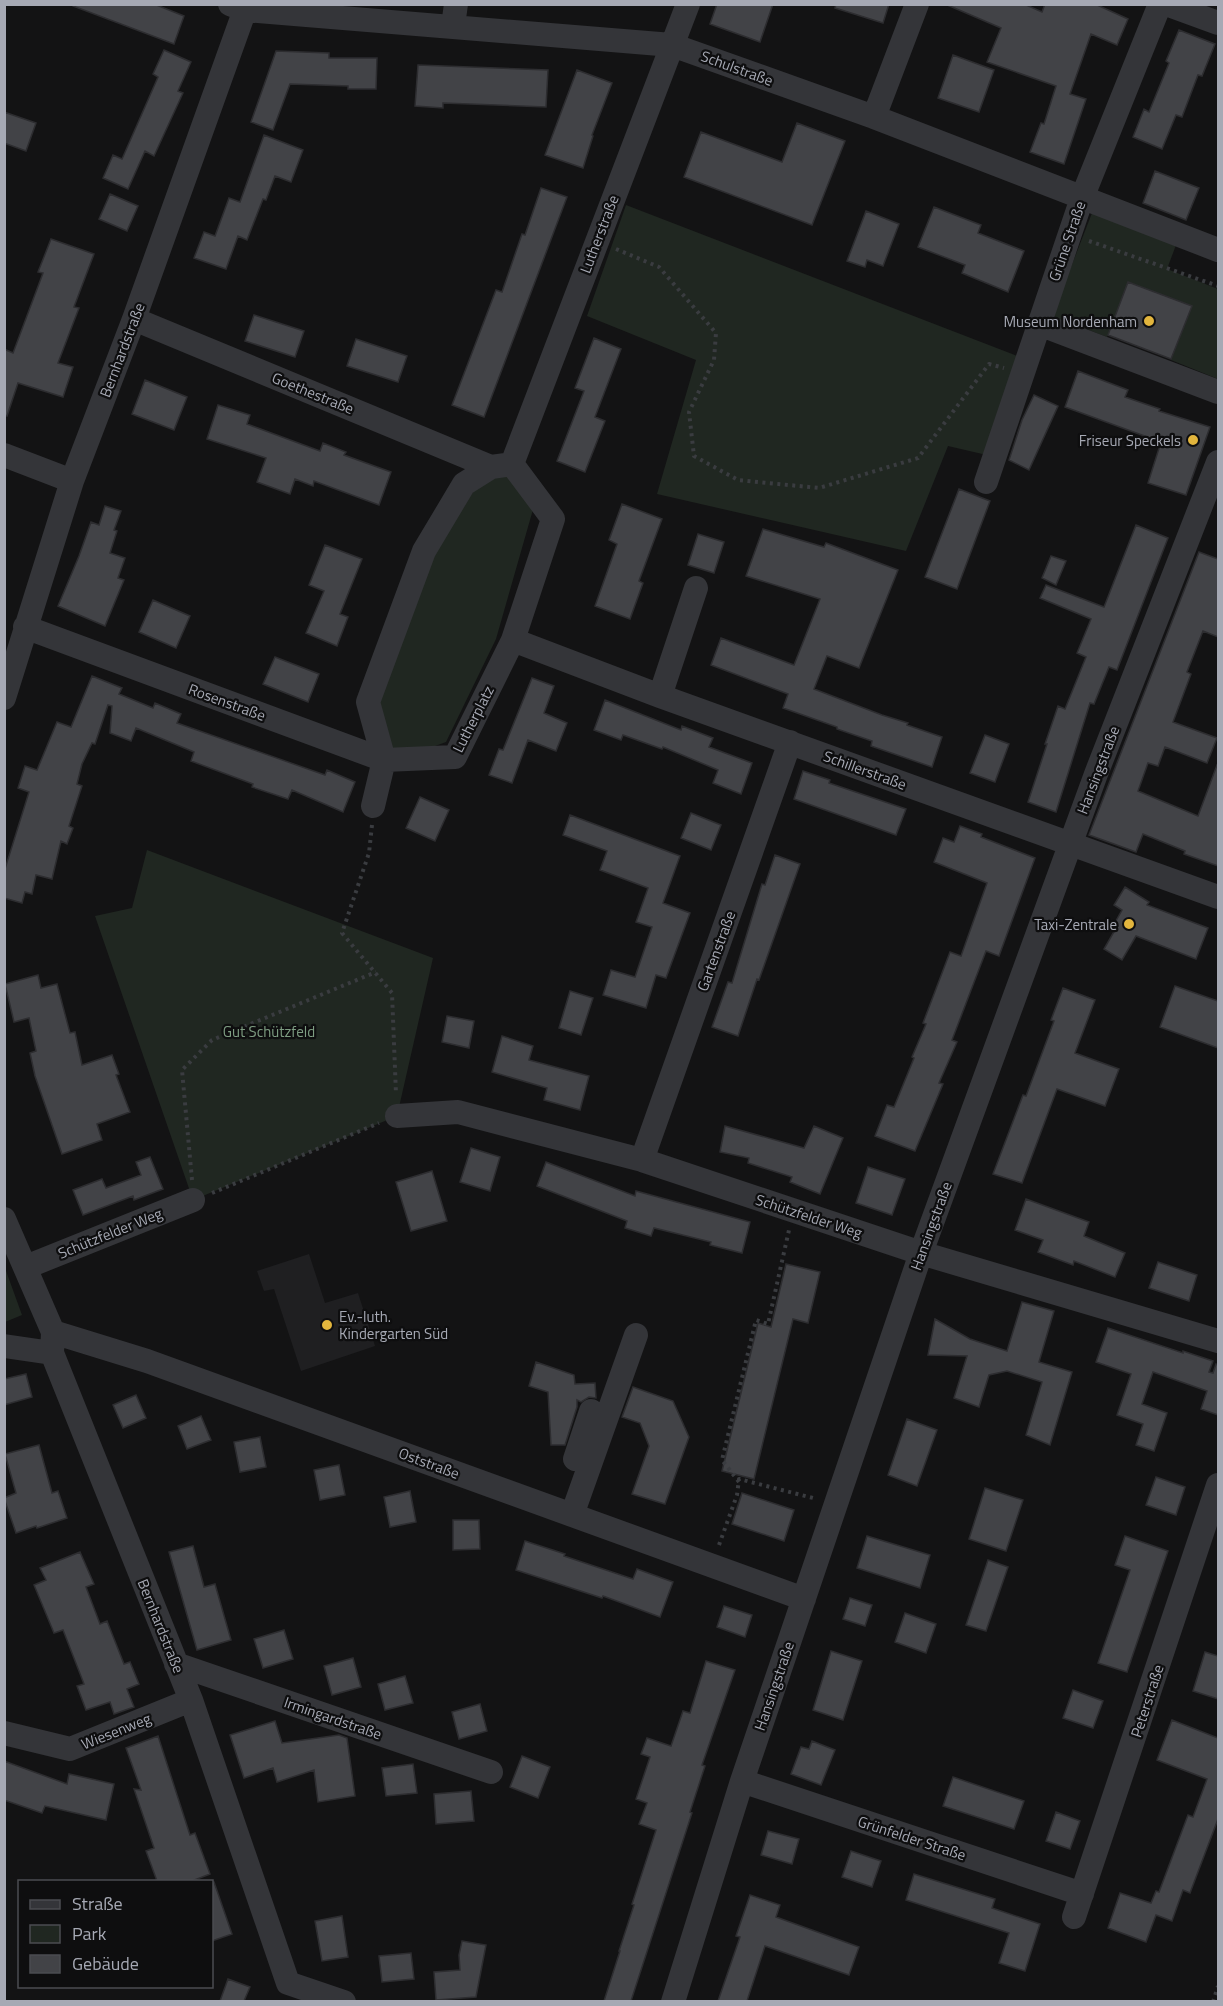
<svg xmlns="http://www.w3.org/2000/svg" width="1223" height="2006" viewBox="0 0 1223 2006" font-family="'Titillium Web',sans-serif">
	<rect width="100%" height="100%" fill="#131314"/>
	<path fill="#1f1f21" d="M309 1254 325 1303 358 1293 375 1346 301 1371 274 1289 264 1291 257 1271Z"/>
	<path fill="#202721" d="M626 205 1020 357 991 456 948 446 906 551 657 494 696 360 587 316Z
		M1092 213 1176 245 1167 269 1218 289V379L1171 360 1192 306 1128 282 1107 337 1052 316Z
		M508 469 534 506 496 639 446 742 416 753 385 746 373 700 427 552 487 474Z
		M147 850 433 958 397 1116 193 1200 95 916 132 908Z
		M5 1268 22 1315 5 1322H4Z"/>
	<path fill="#424347" stroke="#2d2d30" stroke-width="1.5" d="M73 4H154L184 16 174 44 73 6Z
		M717 4H773L760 42 710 24Z
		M836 4H889L883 23 835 8Z
		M945 4H1024L1042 12 1045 4H1095L1128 19 1117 45 1091 34 1070 94 1086 99 1064 164 1030 152 1041 123 1044 124 1056 86 987 62 1001 28Z
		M1179 30 1215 44 1202 76 1198 75 1182 117 1176 115 1162 149 1133 137 1144 109 1149 112 1169 63 1166 61Z
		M164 50 191 62 178 91 183 93 154 156 145 151 128 189 103 178 113 155 122 159 158 77 153 74Z
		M276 51 329 53V58H377L376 89H348V86L290 84 273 130 251 122Z
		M953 55 994 70 979 112 938 98Z
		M418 65 548 70 546 107 443 103V108L415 106Z
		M577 70 612 83 592 135 593 136 583 168 545 155Z
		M4 112 36 123 26 151 4 143Z
		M797 123 845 141 812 225 684 177 701 132 782 162Z
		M264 135 303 150 291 182 275 176 266 200 263 199 247 240 238 236 226 269 194 258 204 232 215 236 229 198 240 202Z
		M1155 171 1199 188 1186 220 1143 203Z
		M541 188 567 197 484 417 452 405 496 290 502 292 522 234 525 235Z
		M110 194 138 206 127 231 99 219Z
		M934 207 981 225 978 233 1024 251 1008 292 962 273 965 265 918 247Z
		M866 211 899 224 883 266 867 260 865 267 847 261Z
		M51 239 94 254 74 307 79 308 58 363 73 367 63 397 18 383 7 416 4 415V349L13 353 43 273 38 272Z
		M1128 282 1192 306 1171 359 1108 335Z
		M254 315 304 331 295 357 245 341Z
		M594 338 621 349 595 417 605 421 585 472 557 461 584 391 575 388Z
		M356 339 407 356 398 382 347 366Z
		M1078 371 1128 390 1125 397 1160 409 1159 411 1210 427 1186 495 1148 483 1161 442 1065 407Z
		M145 380 187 397 174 430 132 414Z
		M1034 395 1058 406 1029 470 1009 460 1022 420Z
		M218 405 250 415 247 424 320 451 323 443 346 452 344 455 391 472 379 505 314 481 313 486 295 479 290 494 257 482 266 458 207 439Z
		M959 489 990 501 957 589 925 577Z
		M622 504 662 519 639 581 643 583 630 619 595 606 617 544 609 540Z
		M105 506 121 511 114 530 117 531 110 553 125 558 118 578 124 580 105 626 58 606 79 556 91 522 99 525Z
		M1136 525 1168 538 1117 670 1109 667 1094 704 1090 703 1056 812 1028 802 1047 744H1045L1058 706 1065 709 1086 657 1077 653 1091 619 1040 598 1046 585 1104 607Z
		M763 529 824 547 826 543 898 570 859 668 827 656 814 689 882 715 908 723 907 725 942 737 932 767 871 746 872 741 837 729V727L783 708 788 694 711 665 721 638 794 665 820 599 746 576Z
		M698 534 724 542 714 573 688 565Z
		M325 545 362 559 340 614 348 617 337 646 306 633 324 591 309 585Z
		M1199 552 1218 559V637L1203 631 1187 672 1191 674 1173 722 1217 738 1207 763 1165 747 1158 766 1148 763 1138 791 1198 816 1217 765 1218 766V866L1184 854 1185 851 1143 834 1136 852 1089 835Z
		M1051 556 1066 561 1056 585 1042 578Z
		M153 600 190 616 176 648 139 632Z
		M275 657 319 674 308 702 263 684Z
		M92 676 122 688 119 694 153 708 155 703 181 714 177 723 325 775 327 770 355 782 343 812 292 790 288 799 252 787 253 784 191 761 194 752 136 728 131 741 110 733 112 706 108 705 95 744 92 743 82 764 77 784 82 786 69 826 73 828 67 844 61 841 52 879 36 875 32 894 25 892 22 903 4 898V872L29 792 18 788 25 766 37 770 57 722 71 727Z
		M532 678 554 686 544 713 567 723 556 751 528 740 512 783 489 775 499 749 503 750Z
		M605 700 681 730 682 726 713 738 709 747 752 763 741 794 713 783 718 770 663 747 662 749 623 735 621 740 594 730Z
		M985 735 1009 744 995 782 970 773Z
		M803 771 830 780 829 783 906 809 896 835 794 799Z
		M420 797 449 810 435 841 406 828Z
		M691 813 721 825 711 850 681 838Z
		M570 815 680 856 663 903 690 913 666 978 656 975 646 1008 603 995 611 970 635 977 652 927 636 922 648 888 600 870 607 851 563 835Z
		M960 826 982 834 981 837 1035 858 999 956 986 951 952 1040 957 1042 939 1083 943 1084 915 1151 875 1136 887 1105 894 1107 914 1058 912 1057 926 1024 923 1023 950 952 961 956 987 883 934 862 943 838 954 842Z
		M775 855 800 864 759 980 757 979 738 1036 712 1027 728 982 732 983 762 884 765 885Z
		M1125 887 1149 902 1147 905 1208 928 1196 959 1136 936 1122 960 1104 949 1115 930 1112 928 1122 910 1114 905Z
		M38 975 41 988 57 984 70 1033 75 1032 82 1065 112 1055 119 1074 116 1075 130 1112 97 1124 102 1140 62 1154 35 1076 30 1053 36 1051 29 1018 14 1022 5 984Z
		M1175 986 1218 1001V1048L1160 1027Z
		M1063 988 1095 1000 1075 1053 1119 1069 1105 1106 1057 1089 1022 1183 993 1174 1023 1095 1026 1096 1054 1021 1051 1020Z
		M570 991 593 998 581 1035 559 1028Z
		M447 1016 474 1021 469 1048 442 1042Z
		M502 1036 533 1046 529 1060 589 1076 580 1110 544 1100 547 1088 492 1072Z
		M725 1126 804 1148 814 1126 843 1138 820 1194 790 1182 792 1177 748 1163 749 1158 720 1152Z
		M471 1148 500 1157 490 1191 460 1182Z
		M150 1157 163 1189 134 1200 133 1196 83 1215 73 1190 102 1179 106 1188 141 1175 136 1162Z
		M546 1162 635 1196 636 1191 750 1222 742 1253 710 1245 711 1242 654 1228 651 1236 625 1228 627 1221 537 1186Z
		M868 1167 905 1179 892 1215 856 1203Z
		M432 1171 447 1221 411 1231 396 1182Z
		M1026 1199 1089 1222 1084 1236 1125 1253 1115 1277 1074 1261 1073 1265 1038 1252 1043 1240 1015 1230Z
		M1158 1262 1197 1275 1189 1301 1149 1288Z
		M786 1264 820 1272 808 1323 793 1319 754 1479 722 1471 758 1323 771 1327Z
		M1022 1302 1054 1311 1039 1362 1072 1372 1050 1445 1026 1435 1042 1382 1007 1371 989 1375 979 1407 954 1398 967 1356 928 1355 935 1319 970 1339 1007 1351Z
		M1108 1328 1183 1353V1351L1213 1361 1209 1372 1213 1373 1216 1364 1218 1365V1415L1201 1409 1207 1391 1153 1372 1142 1404 1167 1413 1154 1451 1136 1445 1143 1424 1117 1415 1131 1374 1096 1362Z
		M536 1362 574 1375 575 1384 595 1383 596 1398 589 1397 581 1402 577 1400V1407L565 1445H551L548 1392 529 1386Z
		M26 1374 32 1397 4 1405V1379Z
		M633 1387 673 1401 689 1437 665 1504 632 1494 649 1446 640 1423 622 1417Z
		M136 1395 146 1418 123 1428 113 1405Z
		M201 1416 211 1440 187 1449 178 1426Z
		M907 1419 937 1430 917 1486 888 1475Z
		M260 1437 266 1467 240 1472 234 1442Z
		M39 1445 52 1493 58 1491 67 1518 37 1528 36 1526 16 1533 4 1498 16 1493 5 1454Z
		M339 1465 345 1495 320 1500 314 1470Z
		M1156 1477 1185 1487 1176 1515 1146 1505Z
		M985 1488 1023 1500 1006 1551 969 1539Z
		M410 1491 416 1522 390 1527 384 1497Z
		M742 1493 794 1510 784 1541 732 1524Z
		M453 1520H479L480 1549 453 1550Z
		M867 1536 930 1555 920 1588 857 1568Z
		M1125 1536 1168 1551 1127 1672 1098 1663 1130 1570 1115 1565Z
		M525 1541 565 1554 564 1556 633 1579 637 1569 673 1582 660 1617 603 1596 602 1598 516 1570Z
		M193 1546 204 1587 215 1584 231 1640 197 1650 169 1552Z
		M80 1552 94 1584 86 1587 100 1624 107 1621 124 1664 130 1662 139 1684 127 1689 134 1707 114 1714 110 1702 86 1710 77 1686 84 1684 63 1630 54 1633 34 1585 46 1580 40 1568Z
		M988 1560 1008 1567 986 1631 966 1625Z
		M850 1598 872 1605 865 1626 843 1619Z
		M724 1606 752 1615 745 1637 717 1627Z
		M905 1613 936 1624 926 1653 895 1642Z
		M284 1630 293 1659 263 1668 254 1639Z
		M831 1651 862 1661 843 1720 813 1710Z
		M1205 1652 1218 1656V1699L1193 1691Z
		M353 1658 361 1687 332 1695 324 1666Z
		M706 1661 735 1670 702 1765 705 1766 690 1812 692 1813 631 2001H604L620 1951H619L634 1905 632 1904 656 1830 639 1824 647 1803 636 1799 650 1757 641 1754 647 1738 671 1746 683 1711 690 1713Z
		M405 1676 413 1703 385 1710 378 1684Z
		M1073 1690 1103 1701 1093 1728 1063 1718Z
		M480 1704 487 1731 459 1739 452 1712Z
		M1172 1720 1218 1738V1819L1190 1893 1183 1890 1172 1921 1156 1915 1146 1942 1108 1928 1120 1893 1151 1903 1156 1891 1159 1892 1188 1815 1193 1817 1207 1779 1157 1760Z
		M275 1721 282 1743 339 1735 347 1738 355 1796 318 1802 314 1770 277 1782 273 1768 244 1778 230 1735Z
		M158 1736 190 1835 195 1833 210 1874 192 1881H157L146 1851 154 1848 134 1789 141 1790 126 1748Z
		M812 1741 835 1750 821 1785 791 1774 801 1747 809 1749Z
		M522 1756 550 1767 538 1798 510 1787Z
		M4 1761 67 1784 69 1774 114 1784 106 1820 45 1806 42 1813 4 1800Z
		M413 1764 417 1793 386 1796 382 1768Z
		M953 1777 1024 1801 1014 1829 943 1806Z
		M471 1791 474 1821 436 1824 434 1794Z
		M1056 1812 1080 1821 1070 1849 1046 1841Z
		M768 1831 799 1839 792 1864 761 1855Z
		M851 1851 881 1861 872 1887 842 1877Z
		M914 1874 995 1899 992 1908 1040 1924 1025 1971 999 1963 1009 1933 906 1900Z
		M212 1882H214L232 1934 212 1941Z
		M750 1895 780 1905 776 1917 859 1947 849 1975 765 1946 747 2001H718L740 1937 736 1936Z
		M342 1916 348 1957 322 1961 315 1921Z
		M462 1941 486 1945 476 1997 436 2000 434 1972 460 1970 459 1955Z
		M411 1953 414 1979 382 1982 379 1956Z
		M228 1979 250 1987 244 2001H220Z"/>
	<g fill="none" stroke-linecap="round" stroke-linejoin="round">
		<path stroke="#3a3c40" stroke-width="4" stroke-dasharray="3 4.5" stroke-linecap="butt" d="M1089 241 1218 286
			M616 249 659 267 716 333 714 360 689 412 694 456 738 480 819 488 918 458 989 364 1004 368
			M372 825 369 853 342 933 392 993 396 1094
			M192 1180 182 1070 212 1040 376 972
			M212 1193 379 1123
			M739 1482 722 1460 756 1320 768 1324 789 1230
			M719 1545 737 1495 739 1479 817 1499
			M1213 2002 1218 1986"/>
		<path stroke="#343539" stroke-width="24" d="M230 4 245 10 672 45 874 117 1218 250
			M1166 4 1218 23
			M453 26 456 4
			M874 117 917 4
			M134 319 491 467
			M1039 324 1218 392
			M4 455 72 481
			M512 464 553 519 513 640 455 757 384 760 368 702 424 551 464 484 491 467Z
			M512 464 688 4
			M986 482 1082 198 1160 4
			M25 627 384 760 373 806
			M513 640 660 696 1218 897
			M660 696 696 588
			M4 698 72 481 134 319 247 4
			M397 1116 458 1112 642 1160 921 1253 1218 1341
			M642 1160 790 742
			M4 1219 53 1332 52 1353 191 1700 288 1983 344 2002
			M26 1267 193 1200
			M53 1332 147 1361 804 1599
			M4 1346 52 1353
			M575 1459 591 1411
			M572 1515 636 1335
			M176 1664 491 1772
			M4 1733 70 1749 191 1700
			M742 1781 1082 1894
			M1074 1917 1218 1485
			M673 2002 742 1781 921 1253 1096 774 1218 462"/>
	</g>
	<g fill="#e2b53d" stroke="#0e0e0f" stroke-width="2">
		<circle cx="1149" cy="321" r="6"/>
		<circle cx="1193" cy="440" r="6"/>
		<circle cx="1129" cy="924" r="6"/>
		<circle cx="327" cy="1325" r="6"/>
	</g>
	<g text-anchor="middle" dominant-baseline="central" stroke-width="4.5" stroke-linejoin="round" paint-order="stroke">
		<g font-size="15" fill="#a6a9b4" stroke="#0e0e0f">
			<text transform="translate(737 68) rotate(20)">Schulstraße</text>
			<text transform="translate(599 234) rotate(-69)">Lutherstraße</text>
			<text transform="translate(1067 241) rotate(-71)">Grüne Straße</text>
			<text transform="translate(122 350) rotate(-69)">Bernhardstraße</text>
			<text transform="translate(313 393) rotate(22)">Goethestraße</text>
			<text transform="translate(227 702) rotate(20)">Rosenstraße</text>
			<text transform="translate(473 719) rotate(-63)">Lutherplatz</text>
			<text transform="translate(865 770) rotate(20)">Schillerstraße</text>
			<text transform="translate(1098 770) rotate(-69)">Hansingstraße</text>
			<text transform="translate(716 951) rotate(-70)">Gartenstraße</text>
			<text transform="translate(809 1216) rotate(18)">Schützfelder Weg</text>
			<text transform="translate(931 1226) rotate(-70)">Hansingstraße</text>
			<text transform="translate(110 1233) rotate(-22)">Schützfelder Weg</text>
			<text transform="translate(429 1463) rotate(20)">Oststraße</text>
			<text transform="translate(161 1626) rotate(68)">Bernhardstraße</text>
			<text transform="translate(774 1686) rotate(-71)">Hansingstraße</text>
			<text transform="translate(1147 1701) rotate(-72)">Peterstraße</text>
			<text transform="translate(333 1718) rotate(19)">Irmingardstraße</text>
			<text transform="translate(116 1731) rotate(-22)">Wiesenweg</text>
			<text transform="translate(912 1838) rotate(18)">Grünfelder Straße</text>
		</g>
		<g font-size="15" fill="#a6a9b4" stroke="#0e0e0f" text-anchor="end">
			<text x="1137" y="321">Museum Nordenham</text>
			<text x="1181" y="440">Friseur Speckels</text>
			<text x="1117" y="924">Taxi-Zentrale</text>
			<text x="339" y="1316" text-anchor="start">Ev.-luth.<tspan x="339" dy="17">Kindergarten Süd</tspan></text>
		</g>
		<g font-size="15" fill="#7e9d82" stroke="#0e0e0f">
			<text x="269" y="1031">Gut Schützfeld</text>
		</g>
	</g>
	<rect width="1223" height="2006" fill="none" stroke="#a6a9b4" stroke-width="12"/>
	<rect x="18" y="1880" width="195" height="108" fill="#0e0e0f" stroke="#4b4c51" stroke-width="1.5"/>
	<rect x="30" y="1900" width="30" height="9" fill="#343539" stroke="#4b4c51" stroke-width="1.5"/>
	<text x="72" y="1910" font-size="18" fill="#a6a9b4">Straße</text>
	<rect x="30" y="1925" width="30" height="18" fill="#202721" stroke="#4b4c51" stroke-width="1.5"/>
	<text x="72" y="1940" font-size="18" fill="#a6a9b4">Park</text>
	<rect x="30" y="1955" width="30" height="18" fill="#424347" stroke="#4b4c51" stroke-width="1.5"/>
	<text x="72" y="1970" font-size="18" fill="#a6a9b4">Gebäude</text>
</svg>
